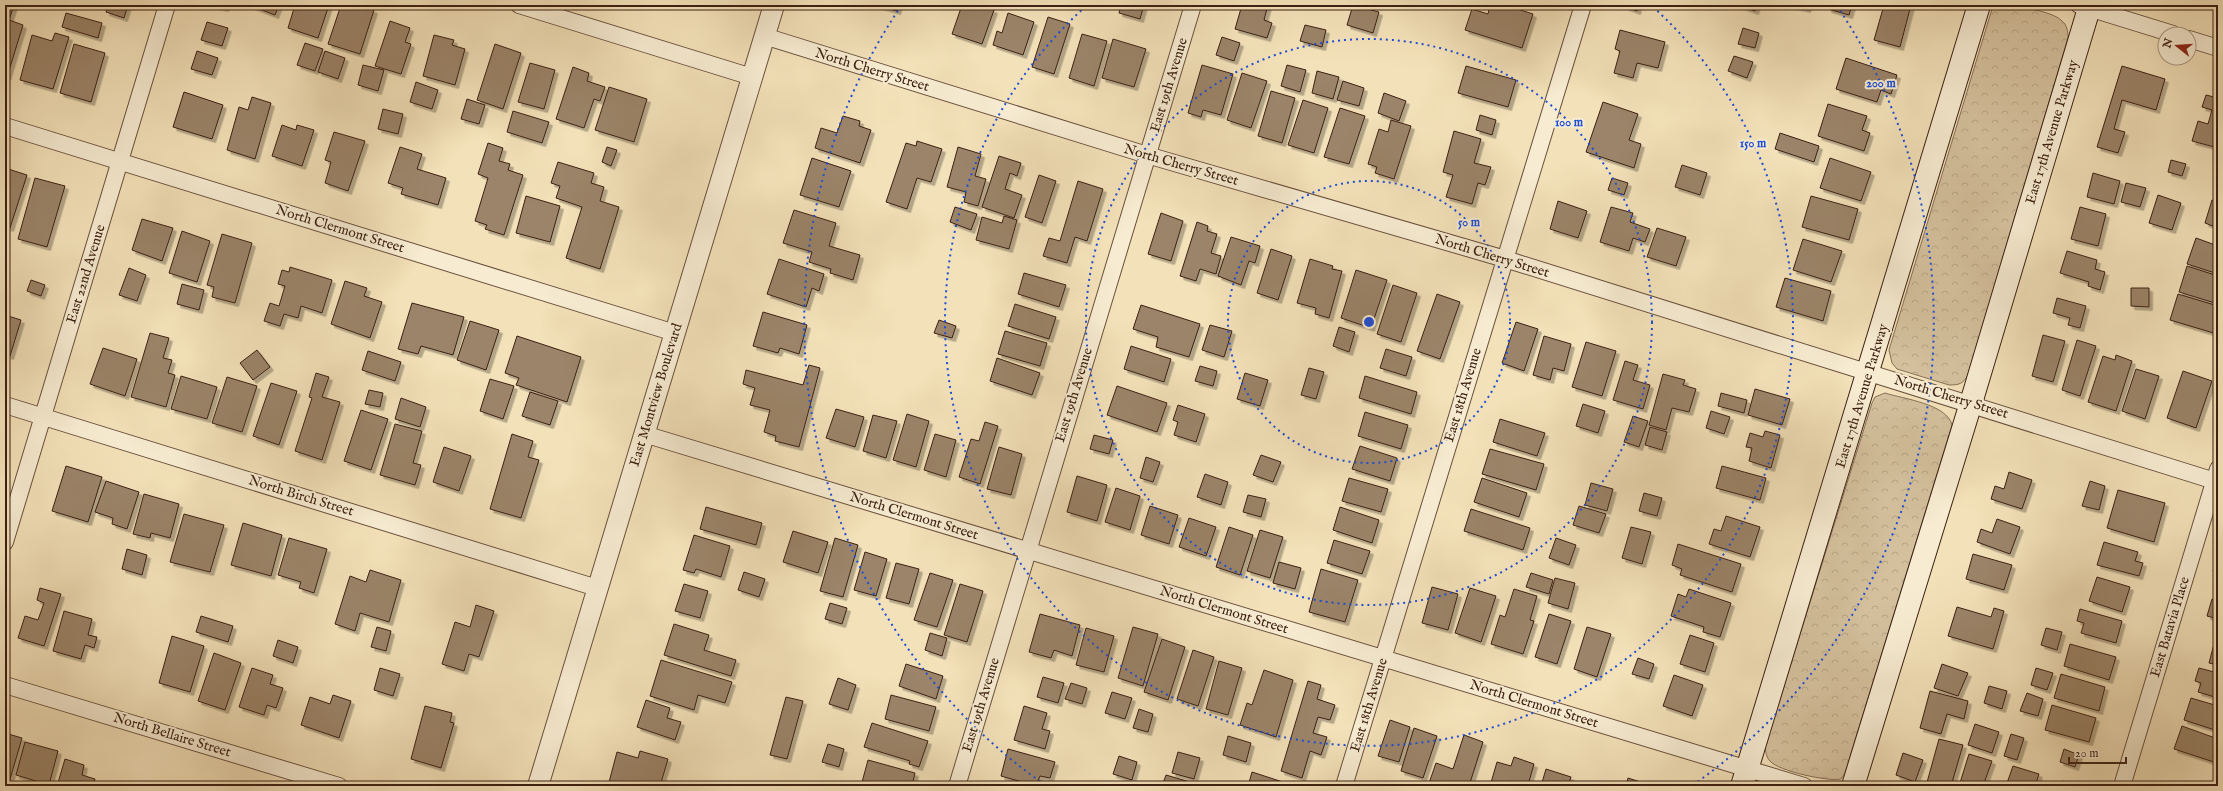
<svg xmlns="http://www.w3.org/2000/svg" width="2223" height="791" viewBox="0 0 2223 791" font-family="'IM FELL English',serif">
	<defs>
		<pattern id="park-crowns" width="20" height="18" patternUnits="userSpaceOnUse"><rect width="20" height="18" fill="#d4c09d"/><path d="M2 6a3 3 0 1 1 6 0M12 15a3 3 0 1 1 6 0" fill="none" stroke="#b7a586"/></pattern>
		<filter id="shadow"><feDropShadow dx="3.5" dy="3.5" stdDeviation="0" flood-color="#0004"/></filter>
	</defs>
	<rect width="100%" height="100%" fill="#f3e1b9"/>
	<filter id="stains"><feTurbulence type="fractalNoise" baseFrequency=".005" numOctaves="4"/><feColorMatrix values="0 0 0 0 .2 0 0 0 0 .09 0 0 0 0 .02 0 0 0 .5 -.17"/></filter>
	<radialGradient id="worn" r=".72"><stop offset=".6" stop-color="#630" stop-opacity="0"/><stop offset="1" stop-color="#630" stop-opacity=".3"/></radialGradient>
	<path fill="url(#park-crowns)" stroke="#887058" d="M1996 5C2010 5 2052 10 2062 21 2067 25 2068 31 2068 38L1968 375C1963 384 1959 385 1949 385L1897 369 1892 363 1889 350 1992 9Z
		M1885 393C1904 399 1947 404 1952 425L1845 773 1841 779C1829 782 1778 771 1770 761 1766 757 1766 752 1765 747L1872 403 1875 397Z"/>
	<path fill="#9b8469" stroke="#3c2013" filter="url(#shadow)" d="M5 5H14L9 20 23 25 7 77 5 76Z
		M108 5H128L124 18 106 12Z
		M213 5H226L225 8Z
		M249 5H279L275 15Z
		M295 5H329L318 38 288 28Z
		M341 5H359L374 10 360 54 328 44Z
		M876 5H899L897 11Z
		M962 5H981L994 10 982 44 952 34Z
		M1121 5H1144L1140 19 1119 13Z
		M1242 5H1268L1264 20 1272 23 1267 38 1235 29Z
		M1353 5 1379 12 1373 33 1347 25Z
		M1490 5H1505L1533 14 1522 48 1465 30 1472 9 1488 14Z
		M1621 5H1638L1637 11Z
		M1738 5H1757L1755 11Z
		M1790 5H1808L1807 9Z
		M1829 5H1852L1849 15 1828 9Z
		M1884 5H1911L1900 47 1874 40Z
		M66 13 102 23 98 38 62 27Z
		M1008 13 1034 22 1023 55 993 45 997 31 1002 33Z
		M1048 17 1070 24 1054 74 1032 67Z
		M390 21 410 28 405 42 411 44 401 74 375 66Z
		M207 22 228 28 222 46 201 40Z
		M1305 25 1326 30 1322 47 1300 41Z
		M1743 28 1759 33 1755 48 1738 44Z
		M1620 30 1665 42 1658 68 1637 63 1633 78 1614 73 1620 51 1615 49Z
		M55 33 69 37 53 89 20 80 32 35 52 41Z
		M1082 34 1107 41 1094 86 1069 78Z
		M434 35 454 40 452 45 465 49 455 85 423 76Z
		M1222 37 1240 43 1234 61 1216 55Z
		M1113 39 1146 49 1134 87 1102 78Z
		M305 43 323 49 315 71 297 65Z
		M74 44 105 53 91 102 60 93Z
		M495 44 521 53 503 109 477 100Z
		M197 51 218 58 212 75 191 69Z
		M325 51 345 58 338 79 318 72Z
		M1734 56 1753 62 1747 78 1728 71Z
		M1846 58 1897 75 1891 94 1881 90 1877 102 1836 89Z
		M530 63 555 70 544 109 518 102Z
		M363 65 384 70 378 91 358 85Z
		M1202 65 1233 74 1221 115 1203 110 1201 117 1188 113Z
		M1287 65 1306 70 1300 92 1281 86Z
		M1466 66 1516 80 1508 107 1458 93Z
		M2122 66 2165 79 2156 110 2122 100 2114 129 2125 132 2118 153 2097 147Z
		M573 67 589 73 587 81 605 87 600 101 594 99 584 128 556 119Z
		M1317 71 1339 77 1333 99 1312 93Z
		M1242 73 1267 81 1251 128 1227 120Z
		M1343 81 1364 88 1359 106 1337 100Z
		M416 82 438 90 432 109 410 102Z
		M609 87 647 99 634 142 595 130Z
		M1271 91 1295 98 1282 143 1258 136Z
		M184 92 223 105 212 139 173 127Z
		M1384 93 1406 101 1399 121 1378 113Z
		M2206 95 2218 98V148L2192 141 2198 121 2208 124 2212 110 2202 107Z
		M252 97 271 103 255 159 227 150 239 107 248 110Z
		M467 99 485 105 479 124 461 119Z
		M1303 100 1328 108 1314 153 1288 145Z
		M1603 102 1638 114 1629 140 1641 144 1634 168 1586 152Z
		M1828 104 1867 116 1862 130 1870 133 1864 151 1818 136Z
		M1340 108 1365 116 1349 164 1324 157Z
		M383 109 403 114 398 134 378 129Z
		M513 111 549 122 542 143 507 132Z
		M1480 115 1496 120 1492 135 1476 130Z
		M843 116 860 121 859 126 871 130 860 163 815 148 821 128 837 133Z
		M1391 120 1411 126 1394 179 1375 173 1377 167 1368 164 1379 129 1388 132Z
		M282 125 296 130 297 125 314 130 302 166 272 156Z
		M1454 131 1481 139 1474 163 1491 167 1485 185 1478 183 1472 204 1446 197 1453 175 1443 172Z
		M334 132 365 141 348 191 325 183 331 162 325 160Z
		M1780 133 1819 146 1814 162 1775 149Z
		M917 141 942 149 931 182 917 178 907 209 886 202 906 143 916 146Z
		M488 143 503 148 499 161 510 164 508 170 523 175 504 235 485 229 487 225 475 221 488 178 478 174Z
		M400 147 422 154 417 169 446 178 438 205 401 194 403 188 388 183Z
		M607 147 617 150 611 166 602 162Z
		M958 147 981 154 975 176 986 179 978 206 964 202 966 192 947 187Z
		M999 156 1021 163 1017 176 1010 173 1005 189 1022 195 1014 218 982 207Z
		M812 158 851 171 839 207 800 195Z
		M1830 158 1871 172 1861 201 1820 188Z
		M2171 160 2186 164 2182 176 2168 172Z
		M558 162 594 173 591 183 604 187 600 201 619 207 600 269 566 258 582 207 556 198 560 186 551 183Z
		M1682 165 1707 173 1700 195 1675 187Z
		M5 168 27 175 10 228 5 226Z
		M2093 173 2120 181 2114 204 2087 197Z
		M1039 175 1056 181 1042 223 1025 217Z
		M35 178 65 186 47 247 18 239Z
		M1612 178 1628 183 1624 195 1608 190Z
		M1078 181 1103 189 1087 241 1075 237 1067 263 1043 256 1049 238 1060 241Z
		M2126 183 2146 188 2140 207 2121 202Z
		M2158 195 2181 203 2172 230 2149 223Z
		M526 196 560 206 550 242 516 233Z
		M1811 196 1858 209 1849 240 1802 227Z
		M2212 200 2218 202V228L2205 223Z
		M1558 201 1587 211 1578 238 1550 229Z
		M955 207 977 214 971 230 950 222Z
		M1611 207 1633 213 1630 222 1650 229 1645 242 1633 238 1629 251 1600 242Z
		M2080 207 2106 214 2098 246 2071 239Z
		M794 210 836 223 829 246 860 255 853 280 830 273 831 269 809 262 812 252 783 243Z
		M1161 213 1183 221 1171 261 1148 254Z
		M1004 216 1017 220 1009 249 976 240 982 217 1002 223Z
		M142 219 173 228 162 261 132 250Z
		M1197 222 1208 226 1207 231 1217 234 1211 253 1221 256 1216 274 1200 269 1196 281 1180 276Z
		M1657 228 1686 237 1676 266 1647 257Z
		M182 231 210 241 197 282 169 273Z
		M222 234 252 243 235 303 212 297 214 287 207 285Z
		M1231 237 1260 246 1255 263 1249 261 1241 285 1218 276Z
		M2196 238 2218 246V274L2187 264Z
		M1803 239 1842 251 1831 282 1793 270Z
		M1271 249 1292 256 1278 300 1257 293Z
		M2067 251 2097 260 2095 269 2105 272 2100 290 2088 286 2089 282 2060 273Z
		M779 259 824 274 819 291 812 288 806 307 767 294Z
		M1310 259 1333 266 1332 269 1342 271 1329 318 1315 314 1316 308 1297 303Z
		M2187 266 2218 276V304L2179 292Z
		M290 267 332 280 322 313 301 306 298 318 284 314 280 326 264 321 270 303 279 306 285 286 278 284 282 270 289 272Z
		M129 268 146 275 137 301 119 295Z
		M1356 270 1387 280 1371 328 1341 318Z
		M1024 273 1066 285 1059 307 1018 294Z
		M1785 278 1831 291 1823 321 1776 307Z
		M31 280 45 285 41 296 27 291Z
		M345 281 367 288 364 296 382 302 370 338 331 324Z
		M182 284 204 290 199 310 177 304Z
		M1393 285 1417 293 1401 342 1377 334Z
		M2131 288H2149V307L2131 306Z
		M1437 294 1460 302 1440 359 1417 351Z
		M2178 294 2218 306 2217 334 2170 320Z
		M2057 298 2086 306 2080 328 2068 325 2070 318 2053 313Z
		M412 303 464 317 453 355 421 346 418 354 398 349Z
		M1015 304 1056 317 1049 339 1008 326Z
		M1141 305 1200 324 1189 357 1156 347 1158 337 1133 329Z
		M763 312 807 325 799 354 780 348 778 353 753 346Z
		M5 315 21 320 10 356 5 354Z
		M939 320 956 326 952 338 934 333Z
		M470 321 499 330 486 370 457 360Z
		M1516 322 1538 329 1524 371 1502 363Z
		M1210 325 1232 331 1224 357 1202 350Z
		M1339 327 1355 332 1349 352 1333 346Z
		M1005 331 1047 343 1040 366 998 354Z
		M150 333 169 338 163 358 172 360 168 373 175 375 166 407 131 397Z
		M2043 335 2065 341 2053 382 2032 376Z
		M517 336 581 357 567 402 516 385 519 378 505 373Z
		M1544 336 1571 344 1564 371 1553 368 1550 380 1533 375Z
		M2077 340 2096 346 2080 396 2062 390Z
		M1586 342 1616 351 1602 396 1572 387Z
		M1131 346 1171 359 1164 382 1124 369Z
		M103 348 137 359 125 396 90 384Z
		M1386 349 1412 357 1406 376 1380 368Z
		M257 350 270 367 253 380 240 363Z
		M368 351 401 362 395 381 362 370Z
		M2116 355 2132 361 2116 411 2088 402 2103 356 2115 360Z
		M997 358 1040 373 1032 395 990 381Z
		M1625 361 1638 365 1633 380 1650 385 1643 409 1613 400Z
		M809 365 820 368 799 447 775 441 776 436 764 432 770 410 750 405 755 388 743 384 746 370 803 385Z
		M1200 366 1217 371 1213 386 1195 381Z
		M1309 368 1324 372 1316 399 1301 395Z
		M2136 369 2159 376 2145 419 2122 411Z
		M2183 371 2212 381 2196 428 2167 418Z
		M316 373 329 377 322 397 340 402 322 460 295 451 312 398 309 397Z
		M1245 373 1268 380 1260 406 1237 399Z
		M1663 374 1685 380 1683 385 1696 389 1689 412 1672 408 1666 430 1649 425Z
		M181 376 217 387 207 419 171 409Z
		M1365 376 1417 392 1411 414 1359 398Z
		M227 377 257 386 242 432 212 423Z
		M490 379 514 386 503 419 480 411Z
		M271 383 297 391 279 445 253 436Z
		M1117 386 1167 403 1157 432 1107 415Z
		M1755 389 1790 399 1782 425 1748 415Z
		M369 390 383 393 380 407 365 404Z
		M530 392 558 401 550 425 522 416Z
		M1721 393 1747 400 1744 413 1718 406Z
		M401 398 426 407 420 427 395 419Z
		M1583 404 1605 411 1598 433 1576 426Z
		M1178 405 1205 414 1196 442 1174 435 1178 422 1173 420Z
		M836 409 864 417 855 447 826 438Z
		M361 410 388 419 371 470 344 461Z
		M1711 411 1730 417 1724 434 1706 428Z
		M1365 412 1408 425 1401 449 1358 436Z
		M907 414 929 421 916 467 893 460Z
		M873 415 897 421 886 458 863 451Z
		M1633 416 1648 421 1639 447 1624 442Z
		M1500 419 1545 433 1537 456 1493 442Z
		M985 422 998 426 980 484 959 477 971 439 979 441Z
		M395 424 422 431 413 463 421 465 415 485 380 475Z
		M1650 427 1667 432 1662 450 1645 445Z
		M1765 431 1780 435 1771 468 1749 461 1752 448 1746 447 1750 433 1763 437Z
		M512 434 533 441 528 457 539 460 521 518 490 509Z
		M935 434 956 440 946 477 924 470Z
		M1094 435 1113 440 1109 454 1090 449Z
		M1360 446 1397 458 1390 481 1352 469Z
		M444 447 471 456 459 491 433 482Z
		M999 447 1022 454 1011 495 987 489Z
		M1490 449 1544 464 1536 490 1482 474Z
		M1261 455 1281 462 1273 482 1253 475Z
		M1146 457 1160 462 1153 482 1140 478Z
		M66 466 102 477 88 522 52 511Z
		M1722 466 1766 478 1760 500 1716 488Z
		M2009 472 2032 480 2022 509 1991 499 1995 486 2004 489Z
		M1205 474 1228 482 1221 505 1197 497Z
		M1077 476 1107 485 1097 521 1067 512Z
		M1349 478 1388 489 1381 512 1342 501Z
		M1482 478 1527 493 1519 517 1474 502Z
		M106 481 139 492 127 529 112 524 113 518 95 512Z
		M2090 481 2105 486 2099 510 2082 506Z
		M1591 483 1613 489 1607 511 1585 505Z
		M1116 488 1140 496 1130 530 1105 522Z
		M2118 490 2165 503 2154 542 2107 528Z
		M1644 493 1662 498 1657 516 1639 511Z
		M144 494 179 504 170 538 151 533 150 538 133 534Z
		M1248 495 1266 499 1261 517 1243 512Z
		M1150 506 1178 515 1169 544 1141 535Z
		M1579 506 1606 514 1599 533 1573 525Z
		M706 507 762 523 756 545 700 529Z
		M1340 507 1379 520 1372 543 1333 530Z
		M1471 509 1530 528 1523 550 1464 531Z
		M184 514 224 525 210 572 170 562Z
		M1726 516 1760 527 1750 557 1709 544 1714 529 1721 531Z
		M1189 518 1216 527 1206 556 1179 547Z
		M1997 519 2020 527 2010 554 1977 542 1981 529 1992 533Z
		M243 523 282 535 271 576 231 565Z
		M1229 527 1253 535 1240 575 1216 567Z
		M1631 527 1651 532 1642 564 1622 558Z
		M1260 530 1283 537 1270 578 1247 571Z
		M793 531 828 542 818 573 783 562Z
		M694 535 730 546 721 577 696 569 694 573 683 570Z
		M289 538 327 549 314 593 299 588 301 582 278 575Z
		M835 538 858 545 843 597 820 591Z
		M1556 538 1576 545 1569 565 1549 558Z
		M1334 540 1370 551 1362 574 1327 563Z
		M2104 542 2138 552 2135 561 2143 563 2139 576 2097 565Z
		M1678 544 1741 564 1732 592 1680 575 1682 569 1672 565Z
		M127 549 147 555 142 575 122 569Z
		M865 552 887 559 876 596 854 590Z
		M1973 554 2012 565 2004 590 1966 579Z
		M2218 556V573L2213 571Z
		M1279 562 1301 568 1295 589 1273 583Z
		M896 563 919 569 909 604 886 598Z
		M1321 569 1358 580 1345 622 1309 612Z
		M370 570 401 580 389 622 360 613 355 631 335 624 350 576 366 582Z
		M744 572 765 579 759 597 738 590Z
		M930 573 953 580 937 627 914 620Z
		M1531 573 1553 580 1549 594 1526 587Z
		M2097 577 2130 587 2122 612 2089 601Z
		M1555 578 1575 583 1568 609 1548 603Z
		M684 584 708 591 700 618 675 611Z
		M960 584 983 591 967 642 944 635Z
		M1432 587 1458 594 1448 630 1422 623Z
		M40 588 61 594 44 646 18 638 25 616 38 620 44 603 37 600Z
		M1470 588 1496 596 1481 642 1455 633Z
		M1514 589 1537 596 1530 620 1534 621 1523 654 1491 644 1500 615 1505 617Z
		M1689 589 1731 603 1720 637 1703 632 1704 627 1671 616 1678 594 1686 597Z
		M2212 599 2218 600V619L2207 616Z
		M830 603 847 608 842 624 825 619Z
		M476 605 494 611 479 657 469 654 464 671 442 664 455 622 470 627Z
		M1957 607 1991 617 1994 608 2004 611 1993 649 1948 636Z
		M2080 609 2122 621 2116 643 2081 633 2084 623 2077 621Z
		M64 611 92 619 88 635 97 637 94 648 85 645 81 659 53 651Z
		M1040 614 1080 625 1072 656 1054 650 1051 658 1029 652Z
		M1549 614 1571 621 1557 664 1535 657Z
		M201 616 233 626 228 642 196 632Z
		M674 624 709 635 704 650 736 660 731 676 664 655Z
		M377 627 391 631 386 651 371 647Z
		M1133 627 1158 634 1143 686 1118 678Z
		M1587 627 1611 634 1597 677 1574 669Z
		M1086 628 1114 636 1104 672 1076 665Z
		M2046 628 2062 632 2057 650 2041 645Z
		M930 633 947 638 942 656 925 650Z
		M1690 635 1714 643 1705 672 1680 664Z
		M172 636 204 646 190 692 159 683Z
		M1162 639 1185 647 1168 700 1144 692Z
		M278 640 298 647 293 663 273 656Z
		M2215 640 2218 641V665L2209 663Z
		M2070 644 2116 657 2109 680 2064 666Z
		M1193 650 1214 657 1198 706 1177 699Z
		M214 653 241 663 225 710 198 701Z
		M1638 658 1654 664 1649 679 1632 674Z
		M661 660 732 682 725 703 698 695 694 710 650 696Z
		M1219 661 1242 668 1228 715 1206 709Z
		M906 664 943 676 936 699 899 686Z
		M1942 664 1968 673 1958 696 1934 688Z
		M252 668 273 675 270 684 283 688 276 708 267 705 264 715 239 707Z
		M380 668 400 674 393 696 374 690Z
		M2036 668 2053 673 2047 690 2031 685Z
		M2199 668 2218 673V698L2198 692 2201 683 2195 681Z
		M1264 670 1293 680 1276 737 1240 725 1247 703 1252 705Z
		M2061 674 2105 687 2099 711 2054 698Z
		M1674 675 1703 685 1692 716 1663 706Z
		M1043 677 1064 683 1058 703 1037 697Z
		M838 678 856 685 848 710 829 704Z
		M1308 681 1321 685 1317 699 1335 705 1330 720 1318 717 1313 733 1327 737 1321 755 1310 751 1302 778 1281 771Z
		M1071 683 1087 688 1082 704 1065 699Z
		M1989 686 2007 691 2002 709 1984 703Z
		M1930 691 1968 701 1964 719 1947 714 1941 734 1920 728Z
		M1112 692 1132 698 1125 719 1105 713Z
		M2027 693 2043 699 2038 716 2020 711Z
		M333 695 351 701 339 738 301 725 310 697 330 704Z
		M891 695 936 707 929 731 885 719Z
		M786 697 803 701 787 759 770 755Z
		M2191 698 2218 706V731L2184 720Z
		M646 700 670 708 667 718 681 722 675 740 637 727Z
		M2052 705 2096 718 2089 742 2045 730Z
		M425 706 452 713 450 722 454 723 441 768 411 759Z
		M1024 706 1047 713 1042 729 1050 731 1045 749 1014 740Z
		M1139 709 1153 714 1148 732 1133 728Z
		M1390 720 1410 727 1399 762 1378 756Z
		M872 723 928 741 919 767 909 764 910 761 864 747Z
		M1975 724 1999 732 1992 753 1968 745Z
		M2182 726 2218 739 2217 763 2174 749Z
		M1414 728 1437 736 1423 778 1401 771Z
		M5 733 22 738 8 786H5Z
		M2011 734 2024 738 2017 760 2004 756Z
		M1464 735 1483 742 1469 786H1428L1436 763 1453 769Z
		M1228 736 1251 743 1246 762 1223 755Z
		M1939 739 1963 745 1951 786H1926Z
		M25 742 58 751 49 785 16 775Z
		M828 744 844 749 839 767 822 762Z
		M1008 749 1055 762 1050 778 1040 776 1036 786 1001 776Z
		M2064 749 2079 755 2075 767 2060 762Z
		M640 751 668 759 660 786H635L626 784 625 786H608L617 752 638 758Z
		M1178 752 1200 758 1194 779 1172 773Z
		M1903 753 1923 760 1915 782 1896 775Z
		M1969 754 1992 761 1983 786H1959Z
		M1119 756 1137 762 1132 780 1113 774Z
		M1514 757 1534 764 1528 785 1531 786H1490L1497 762 1511 766Z
		M65 759 84 765 82 775 95 779 93 786H57Z
		M868 760 915 773 912 786H861Z
		M2013 766 2039 774 2035 786H2006Z
		M1546 769 1571 777 1568 786H1541Z
		M1252 772 1295 786H1248Z
		M1166 775 1190 782 1189 786H1162Z
		M1628 778 1653 786H1626Z
		M2063 781 2078 786H2062Z
		M149 782 163 786H147Z
		M1603 783 1614 786H1601Z"/>
	<g fill="none" stroke-linecap="round" stroke-linejoin="round">
		<g stroke="#6a503c" stroke-width="18">
			<path id="minor" d="M519 5 752 77
				M2079 5 2173 34
				M764 36 1147 155 1505 259 2218 482
				M2189 39 2218 48
				M5 126 675 333
				M5 405 597 588
				M644 434 1804 786
				M5 542 167 5
				M5 685 339 786
				M957 786 1193 5
				M1344 786 1583 5
				M2122 786 2218 469"/>
		</g>
		<g stroke="#6a503c" stroke-width="22">
			<path id="tertiary" d="M538 786 774 5"/>
		</g>
		<g stroke="#3c2013" stroke-width="24">
			<path id="secondary" d="M1742 786 1979 5
				M1853 786 1971 403 2090 5"/>
		</g>
		<use href="#minor" stroke="#f7ecd2" stroke-width="16"/>
		<use href="#tertiary" stroke="#f7ecd2" stroke-width="20"/>
		<use href="#secondary" stroke="#f7ecd2" stroke-width="22"/>
	</g>
	<g fill="none" stroke="#1d4ed8" stroke-width="2" stroke-dasharray="2 4">
		<circle cx="1369" cy="322" r="141"/>
		<circle cx="1369" cy="322" r="283"/>
		<path d="M1653 7A424 424 0 1 1 1085 7"/>
		<path d="M1045 785A565 565 0 0 1 901 6M1837 6A565 565 0 0 1 1693 785"/>
	</g>
	<g text-anchor="middle" dominant-baseline="central" stroke-width="4" stroke-linejoin="round" paint-order="stroke">
		<g font-size="14" fill="#3c2013" stroke="#f7ecd2">
			<text transform="translate(872 70) rotate(17)">North Cherry Street</text>
			<text transform="translate(1169 85) rotate(-73)">East 19th Avenue</text>
			<text transform="translate(2052 132) rotate(-73)">East 17th Avenue Parkway</text>
			<text transform="translate(1181 165) rotate(16)">North Cherry Street</text>
			<text transform="translate(340 229) rotate(17)">North Clermont Street</text>
			<text transform="translate(1492 256) rotate(17)">North Cherry Street</text>
			<text transform="translate(86 274) rotate(-73)">East 22nd Avenue</text>
			<text transform="translate(656 395) rotate(-73)">East Montview Boulevard</text>
			<text transform="translate(1074 395) rotate(-73)">East 19th Avenue</text>
			<text transform="translate(1463 395) rotate(-73)">East 18th Avenue</text>
			<text transform="translate(1862 396) rotate(-73)">East 17th Avenue Parkway</text>
			<text transform="translate(1951 397) rotate(17)">North Cherry Street</text>
			<text transform="translate(301 496) rotate(17)">North Birch Street</text>
			<text transform="translate(914 516) rotate(17)">North Clermont Street</text>
			<text transform="translate(1224 610) rotate(17)">North Clermont Street</text>
			<text transform="translate(2170 627) rotate(-73)">East Batavia Place</text>
			<text transform="translate(1534 704) rotate(17)">North Clermont Street</text>
			<text transform="translate(981 705) rotate(-73)">East 19th Avenue</text>
			<text transform="translate(1369 705) rotate(-73)">East 18th Avenue</text>
			<text transform="translate(172 735) rotate(17)">North Bellaire Street</text>
		</g>
	</g>
	<circle cx="1369" cy="322" r="6" fill="#1d4ed8" stroke="#f7ecd2" stroke-width="2"/>
	<g font-size="12" text-anchor="middle" font-weight="bold" fill="#1d4ed8" stroke="#f7ecd2" stroke-width="4" stroke-linejoin="round" paint-order="stroke">
		<text x="1881" y="87">200 m</text>
		<text x="1569" y="126">100 m</text>
		<text x="1753" y="147">150 m</text>
		<text x="1469" y="226">50 m</text>
	</g>
	<rect width="2223" height="791" fill="none" stroke="#f3e1b9" stroke-width="20"/>
	<rect x="6" y="6" width="2211" height="779" fill="none" stroke="#3c2013" stroke-width="2"/>
	<rect x="10" y="10" width="2203" height="771" fill="none" stroke="#3c2013"/>
	<g transform="translate(2177 46) rotate(287)"><circle r="19" fill="#f7ecd2" stroke="#ac9a86"/>
	<path d="M0-3L7 15L0 10L-7 15Z" fill="#8f2418"/>
	<text y="-6" font-size="11" font-weight="bold" text-anchor="middle" fill="#3c2013">N</text>
	</g>
	<path d="M2069 757v6h57v-6" fill="none" stroke="#3c2013" stroke-width="2"/>
	<text x="2075" y="757" font-size="12" fill="#3c2013" stroke="#f7ecd2" stroke-width="3" paint-order="stroke">20 m</text>
	<rect width="100%" height="100%" filter="url(#stains)"/>
	<rect width="100%" height="100%" fill="url(#worn)"/>
</svg>
